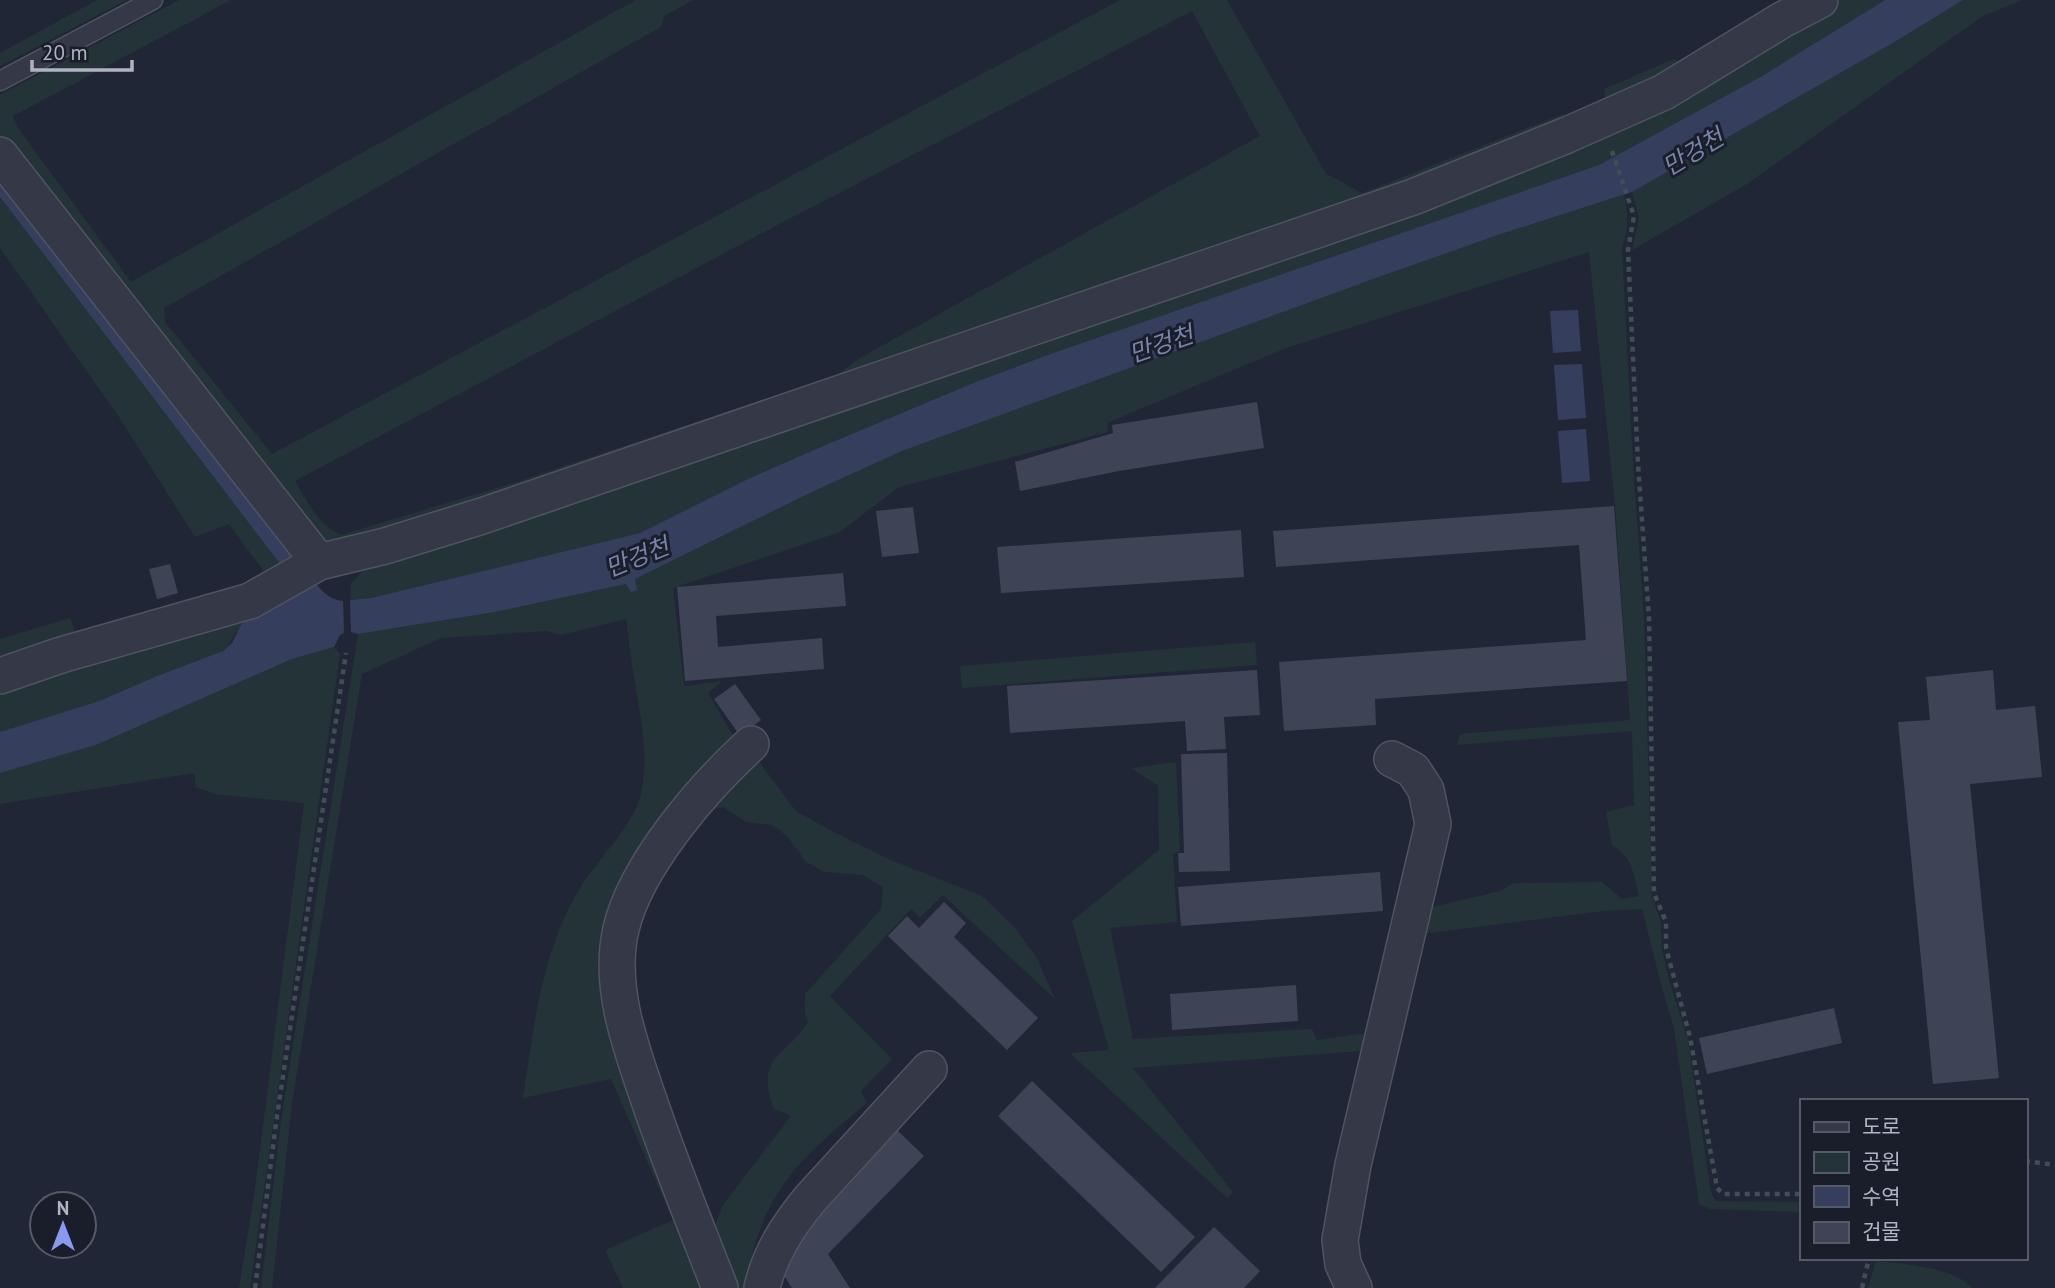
<svg xmlns="http://www.w3.org/2000/svg" width="2055" height="1288" viewBox="0 0 2055 1288" font-family="'PT Sans','Noto Sans KR',sans-serif">
	<rect width="100%" height="100%" fill="#212636"/>
	<path fill="#243338" fill-rule="evenodd" d="M97 0H127L0 66V53Z
		M179 0H231L13 116 18 128 131 282 636 0H694L664 16 661 27 164 308 165 322 272 454 1120 0H1227L1326 174 1362 193 1563 114 1575 121 869 376 333 545 317 537 0 137V95ZM1192 11 1260 136 860 358 837 375 513 483 341 535C317 524 308 502 295 481L783 222Z
		M1831 0H1885L1762 76 1599 165 1056 352 978 381 816 449 750 478 640 533 371 598 350 600 351 583 369 565 1316 234Z
		M1963 0H2023L1983 16 1747 184 1632 250 1639 218 1632 192 1898 40Z
		M1674 59 1689 65 1607 108 1604 89Z
		M1624 195C1629 216 1628 229 1622 249L1633 465 1644 617 1652 896 1661 923 1662 949 1668 977 1688 1040 1711 1192 1715 1201 1801 1202V1212L1710 1209 1699 1204 1674 1028 1661 984 1642 909 1603 911 1414 935 1420 910 1500 891 1514 883 1602 882 1622 899 1639 896C1635 876 1631 855 1612 845L1606 812 1634 805 1632 731 1457 745 1460 734 1630 720 1615 504 1589 252 1286 348 1107 423 1108 432 899 487 840 532 673 588 684 686 722 681 708 693 739 746 609 911 710 1288H623L605 1250 673 1220 611 1079 523 1098C534 1026 541 952 580 888 596 862 635 823 641 794 649 757 641 719 635 683 631 662 629 641 626 619L561 635 546 631 441 638 362 674 292 1103 272 1288H261L281 1121 358 634 495 612 626 584 636 589 635 579 812 492 902 451 1376 278 1501 234Z
		M0 197 287 573H265L229 524 195 537 119 417 0 248Z
		M288 596C281 608 265 609 253 615 239 623 234 640 223 651L157 676 99 701 0 732V679Z
		M70 618 80 643 0 668V639Z
		M1255 642 1257 665 962 688 960 666Z
		M334 647 340 654 250 1288H239L255 1189 304 803 214 794 196 787 194 773 0 804V773L96 745 292 659Z
		M754 755 796 811 833 832 893 861 982 896 1016 929 1037 958 1055 999 943 895 920 918 911 909 830 996 892 1059 861 1091 867 1103C800 1158 757 1196 747 1288H730L709 1239 723 1205 791 1116 773 1108C756 1055 784 1059 808 1022L805 1012V994L881 909 883 887 863 875 824 872 806 862 787 836 772 825 746 822 723 807 708 810Z
		M1176 762 1180 851 1173 854 1177 922 1110 928 1133 1039 1312 1029 1317 1040 1366 1033 1361 1051 1133 1068 1233 1192 1227 1198 1070 1053 1109 1050 1072 921 1159 850 1158 786 1131 768Z
		M1876 1261C1904 1264 1954 1267 1972 1288H1868Z"/>
	<path fill="#363e5d" d="M1885 0H1963L1898 40 1632 192 1501 234 1376 278 902 451 812 492 635 579 637 590 631 592 626 584 495 612 358 634 351 632 350 600 371 598 640 533 750 478 816 449 978 381 1056 352 1599 165 1762 76Z
		M0 181 110 323 304 563 287 573 0 197Z
		M1578 310 1581 351 1553 353 1550 311Z
		M1582 364 1586 418 1558 420 1554 365Z
		M1586 429 1590 481 1562 483 1558 431Z
		M309 572C318 587 326 599 343 601L344 633 340 635 334 647 292 659 96 745 0 773V732L99 701 157 676 223 651 232 643 241 625 251 616 284 603Z"/>
	<path fill="#3e4356" d="M1257 402 1264 448 1119 471 1020 491 1015 462 1113 433 1112 425Z
		M1614 506 1627 681 1375 699 1376 725 1284 731 1279 662 1586 640 1579 545 1276 567 1273 531Z
		M913 507 919 553 882 557 876 511Z
		M1241 530 1244 577 1001 593 997 547Z
		M170 564 178 593 157 599 149 569Z
		M843 573 846 606 716 616 718 647 822 638 824 669 685 681 677 587Z
		M1257 670 1260 715 1224 717 1226 749 1187 751 1185 721 1010 733 1007 686Z
		M1993 670 1996 710 2035 706 2042 777 1970 784 1999 1078 1933 1084 1898 722 1930 720 1926 677Z
		M735 684 761 720 740 736 714 699Z
		M1227 753 1230 871 1179 872 1178 853H1184L1181 754Z
		M1380 872 1383 911 1181 926 1178 887Z
		M944 902 966 923 954 937 1038 1018 1007 1050 888 936 907 916 919 928Z
		M1296 985 1298 1021 1172 1030 1170 994Z
		M1834 1008 1842 1043 1707 1074 1699 1038Z
		M1032 1081 1195 1237 1161 1272 998 1116Z
		M897 1130 924 1156 828 1254 850 1288H792L781 1271 782 1249Z
		M1214 1227 1260 1271 1244 1288H1155Z"/>
	<g fill="none" stroke-linecap="round" stroke-linejoin="round">
		<g stroke="#4f5362" stroke-width="21">
			<path id="service" d="M0 81 153 0"/>
		</g>
		<g stroke="#4f5362" stroke-width="38">
			<path id="minor" d="M0 155 319 562
				M0 676 61 655 250 601 319 562 385 546 482 516 1413 197 1567 135 1664 92 1782 20 1820 0
				M720 1288C697 1229 673 1170 652 1109 633 1053 607 989 621 929 636 865 703 788 751 744
				M762 1288C770 1253 788 1226 810 1199L929 1069
				M1354 1288 1343 1264 1340 1240 1353 1165 1433 824 1426 790 1413 770 1392 759"/>
		</g>
		<path stroke="#414e55" stroke-width="4.5" stroke-dasharray="5 5" stroke-linecap="butt" d="M1612 151 1634 216 1628 250 1638 464 1649 618 1654 893 1666 922V948L1690 1037 1717 1188 1723 1194H1801
			M2025 1161 2055 1165
			M255 1288 276 1123 346 653
			M1862 1288 1869 1258"/>
		<use href="#service" stroke="#353847" stroke-width="18"/>
		<use href="#minor" stroke="#353847" stroke-width="35"/>
	</g>
	<g text-anchor="middle" dominant-baseline="central" stroke-width="6" stroke-linejoin="round" paint-order="stroke">
		<g font-size="24" font-style="italic" fill="#7984aa" stroke="#1a1e2b">
			<text transform="translate(1693 152) rotate(-31)">만겅천</text>
			<text transform="translate(1161 344) rotate(-19)">만겅천</text>
			<text transform="translate(637 557) rotate(-22)">만겅천</text>
		</g>
	</g>
	<rect x="1800" y="1099" width="228" height="161" fill="#1a1e2b" stroke="#565a68" stroke-width="2"/>
	<rect x="1814" y="1122" width="35" height="10" fill="#353847" stroke="#565a68" stroke-width="2"/>
	<text x="1862" y="1134" font-size="21" fill="#afb3c3">도로</text>
	<rect x="1814" y="1152" width="35" height="21" fill="#243338" stroke="#565a68" stroke-width="2"/>
	<text x="1862" y="1169" font-size="21" fill="#afb3c3">공원</text>
	<rect x="1814" y="1186" width="35" height="21" fill="#363e5d" stroke="#565a68" stroke-width="2"/>
	<text x="1862" y="1204" font-size="21" fill="#afb3c3">수역</text>
	<rect x="1814" y="1222" width="35" height="21" fill="#3e4356" stroke="#565a68" stroke-width="2"/>
	<text x="1862" y="1239" font-size="21" fill="#afb3c3">건물</text>
	<g transform="translate(63 1225)"><circle r="33" fill="#1a1e2b" stroke="#565a68" stroke-width="2"/>
	<path d="M0-5L12 26L0 18L-12 26Z" fill="#8799f1"/>
	<text y="-10" font-size="19" font-weight="bold" text-anchor="middle" fill="#afb3c3">N</text>
	</g>
	<path d="M32 60v10h100v-10" fill="none" stroke="#afb3c3" stroke-width="3.5"/>
	<text x="42" y="60" font-size="21" fill="#afb3c3" stroke="#1a1e2b" stroke-width="5" paint-order="stroke">20 m</text>
</svg>
